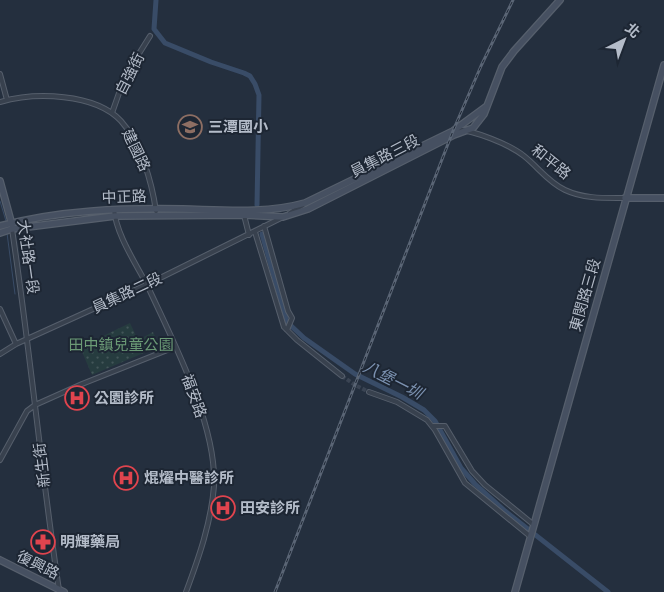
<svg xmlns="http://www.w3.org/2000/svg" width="664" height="592" viewBox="0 0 664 592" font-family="Raleway,'Noto Sans TC',sans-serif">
	<defs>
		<pattern id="park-dots" width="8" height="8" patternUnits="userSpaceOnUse" patternTransform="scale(1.25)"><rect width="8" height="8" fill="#263c3f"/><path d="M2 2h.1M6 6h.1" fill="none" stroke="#435659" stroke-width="1.8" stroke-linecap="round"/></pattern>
	</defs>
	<rect width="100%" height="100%" fill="#242f3e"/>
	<path fill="url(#park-dots)" d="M130 323 138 340 153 332 160 346 92 375 80 347Z"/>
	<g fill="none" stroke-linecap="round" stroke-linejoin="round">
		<path stroke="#394c67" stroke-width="1" d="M0 201 6 221
			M7 233 15 294"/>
		<path stroke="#394c67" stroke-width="5" d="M156 0 154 29 165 43 211 62 244 73 250 76 255 84 259 95 257 205
			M262 234 287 322 304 338 355 374 402 397 424 410 435 421 461 468 475 484 505 511 608 592"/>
		<path stroke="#3a4453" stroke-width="4" stroke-dasharray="4 2" stroke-linecap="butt" d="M342 376 355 385 369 392"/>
		<g stroke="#565f6c" stroke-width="6">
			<path id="street" d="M0 74 7 100
				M0 102C35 92 95 93 121 121 141 143 152 183 156 211
				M112 113 125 76 150 36
				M456 129C475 131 509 144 524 156 538 167 548 182 565 190 584 199 605 198 625 198
				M114 209C116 235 137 265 149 289 174 343 217 426 214 486 211 523 199 557 186 592
				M290 213 303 205
				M244 215 249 235
				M264 226 288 311 292 318 287 330
				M12 229C30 349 41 470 59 590
				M255 232 284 327 297 340 342 376
				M0 309 16 344
				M0 354 16 344 146 285 281 218
				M369 392 397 402 427 420 435 430 465 483 531 537
				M432 426H445L472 471 485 485 534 525
				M0 460 27 411 35 405 82 384 175 347"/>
		</g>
		<g stroke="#565f6c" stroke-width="8">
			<path id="secondary" d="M0 181 12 225
				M625 198H664
				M0 226C59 210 122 208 183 209 223 210 266 214 305 203L453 131 487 106
				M0 233 12 229 115 216 244 215 283 217 308 209 454 135 473 128 484 114 502 67 514 51 560 0
				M0 560 64 592
				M515 592 664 65"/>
		</g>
		<use href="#street" stroke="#38414e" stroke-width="4"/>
		<use href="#secondary" stroke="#465061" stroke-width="5.5"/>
		<g stroke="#5a6575" stroke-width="3">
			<path id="rail" d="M275 592 453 131 481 66 513 0"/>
		</g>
		<use href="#rail" stroke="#1d2633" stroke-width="1" stroke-dasharray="4" stroke-linecap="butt"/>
	</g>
	<defs>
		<g id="school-ring" transform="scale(1.25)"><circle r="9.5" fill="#1d2633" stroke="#8d6e63" stroke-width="1.5"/><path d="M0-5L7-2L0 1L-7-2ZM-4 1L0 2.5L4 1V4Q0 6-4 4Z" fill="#8d6e63"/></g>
		<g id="hospital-ring" transform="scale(1.25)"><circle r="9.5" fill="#1d2633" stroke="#e0444e" stroke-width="1.5"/><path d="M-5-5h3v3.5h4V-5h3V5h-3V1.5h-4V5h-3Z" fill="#e0444e"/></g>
		<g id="pharmacy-ring" transform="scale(1.25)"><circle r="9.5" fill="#1d2633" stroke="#e0444e" stroke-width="1.5"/><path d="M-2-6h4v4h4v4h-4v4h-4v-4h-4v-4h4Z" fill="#e0444e"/></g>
	</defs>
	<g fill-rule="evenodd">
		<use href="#school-ring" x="190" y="127"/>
		<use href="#hospital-ring" x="77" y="398"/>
		<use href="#hospital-ring" x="126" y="478"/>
		<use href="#hospital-ring" x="223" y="508"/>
		<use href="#pharmacy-ring" x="43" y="542"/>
	</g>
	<g text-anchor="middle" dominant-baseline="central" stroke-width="4" stroke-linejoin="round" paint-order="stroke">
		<g font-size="15" fill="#b4bcc9" stroke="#1d2633">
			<text transform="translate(130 74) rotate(-63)">自強街</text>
			<text transform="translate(136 150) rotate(64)">建國路</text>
			<text transform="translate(385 156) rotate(-27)">員集路三段</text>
			<text transform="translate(551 162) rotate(39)">和平路</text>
			<text transform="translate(124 197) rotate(-2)">中正路</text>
			<text transform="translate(28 257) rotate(82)">大社路一段</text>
			<text transform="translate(127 293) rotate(-25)">員集路二段</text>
			<text transform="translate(585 295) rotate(-74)">東閔路三段</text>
			<text transform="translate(194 396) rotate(70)">福安路</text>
			<text transform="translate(42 465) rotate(-97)">新生街</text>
			<text transform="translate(38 565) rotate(26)">復興路</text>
		</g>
		<g font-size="15" font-weight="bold" fill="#b4bcc9" stroke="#1d2633" text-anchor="start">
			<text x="208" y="127">三潭國小</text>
			<text x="94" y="398">公園診所</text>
			<text x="144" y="478">焜燿中醫診所</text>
			<text x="240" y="508">田安診所</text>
			<text x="60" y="542">明輝藥局</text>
		</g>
		<g font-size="15" fill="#6b9a76" stroke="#1d2633">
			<text x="121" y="345">田中鎮兒童公園</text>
		</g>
		<g font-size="16" font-style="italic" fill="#7c92b1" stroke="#1d2633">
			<text transform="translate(393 380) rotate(27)">八堡一圳</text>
		</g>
	</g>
	<g transform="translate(624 40) rotate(42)" stroke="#1d2633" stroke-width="4" paint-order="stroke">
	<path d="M0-4L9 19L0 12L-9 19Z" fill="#b4bcc9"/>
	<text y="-8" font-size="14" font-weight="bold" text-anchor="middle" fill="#b4bcc9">北</text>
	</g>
</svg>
